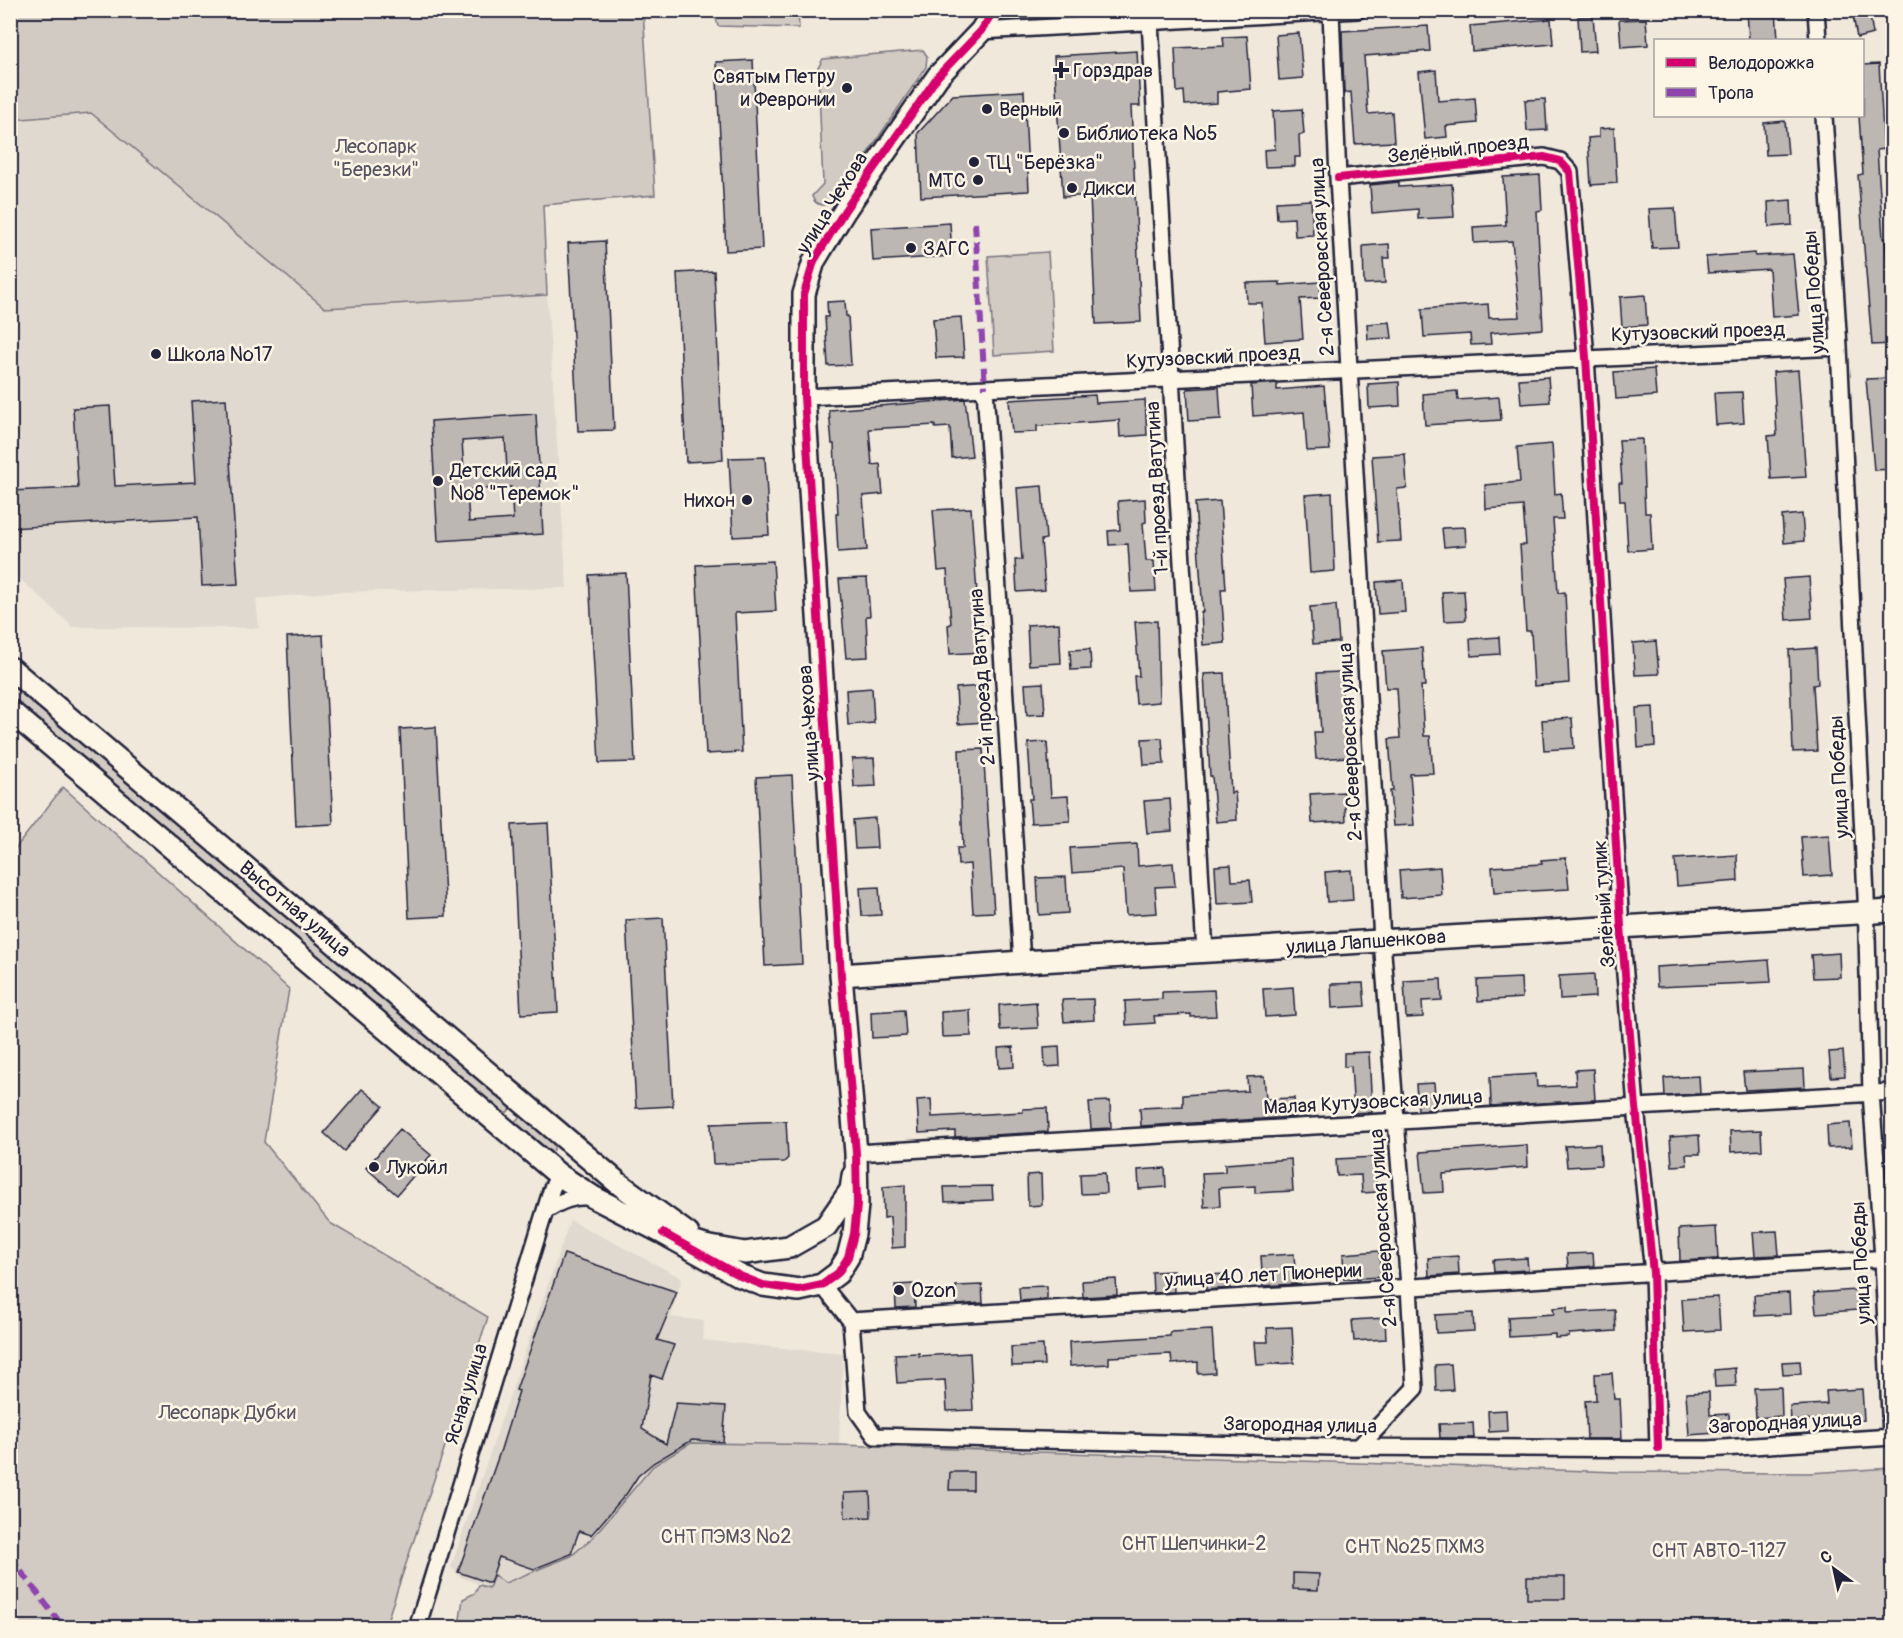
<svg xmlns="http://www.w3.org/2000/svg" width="1903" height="1638" viewBox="0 0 1903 1638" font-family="Pangolin,sans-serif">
	<rect width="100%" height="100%" fill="#efe8db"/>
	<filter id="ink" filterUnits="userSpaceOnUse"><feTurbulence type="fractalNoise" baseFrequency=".0167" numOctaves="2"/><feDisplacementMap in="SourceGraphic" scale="12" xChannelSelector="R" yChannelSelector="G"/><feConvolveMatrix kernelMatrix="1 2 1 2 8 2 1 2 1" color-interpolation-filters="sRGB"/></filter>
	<g filter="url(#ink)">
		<path fill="#e0d9cf" d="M91 113 325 308 547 295 567 588 329 592 256 599 259 628 73 627 11 571 10 335 19 334 11 207V120Z
			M570 1220 682 1278 671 1317 704 1321 703 1340 843 1354 839 1445 691 1443 639 1481 592 1538 571 1556 489 1588 460 1577 451 1567Z"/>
		<path fill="#d1cbc3" stroke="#7a767f" stroke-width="1.5" d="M11 10 643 11 655 195 543 205 547 295 325 308 91 113 11 120Z
			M714 11H798L799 28 718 26Z
			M923 50 927 56 926 67 834 203C826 206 815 207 812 196L823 184 818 68 823 59Z
			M1048 252 1054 351 994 355 988 256Z
			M10 682 512 1107 504 1116 11 698Z
			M63 787 289 989 264 1142 330 1223 488 1317 385 1627H11V854Z
			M521 1115 554 1144V1150L548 1152 514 1123Z
			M691 1443 839 1445 1617 1472 1809 1473 1892 1468V1627L455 1628 460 1619 463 1599 475 1593 479 1585 489 1588 494 1575 505 1583 571 1556 592 1538 653 1466Z"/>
		<path fill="#bcb7b3" stroke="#22223b" stroke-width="1.5" fill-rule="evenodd" d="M1776 10 1778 40H1749L1747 12Z
			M1852 10H1869L1873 34 1857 38Z
			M1593 16 1596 51 1580 52 1578 17Z
			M1551 19 1553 44 1472 51 1470 26Z
			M1646 19 1648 45 1621 47 1619 20Z
			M1428 26 1430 51 1364 56 1368 114 1392 112 1394 142 1355 144 1351 92 1344 93 1342 31Z
			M1299 33 1303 78 1279 80 1276 35Z
			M1247 36 1251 89 1217 92V103L1185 105 1184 91 1177 92 1175 48 1224 46 1223 37Z
			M1137 51 1140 106H1131L1141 322 1096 324 1090 195 1063 197 1054 56Z
			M753 60 762 249 726 251 716 62Z
			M1879 64 1884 149 1877 150 1883 238H1885L1890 300H1893V344L1872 345 1858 175 1863 174 1859 116H1863V65Z
			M1436 70 1438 101 1475 98 1477 123 1446 126 1447 137 1425 139 1419 72Z
			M1024 91 1029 191 921 197 918 133 953 95Z
			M1545 99 1547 130 1527 131 1525 100Z
			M1302 109 1304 134 1299 135 1300 157H1295V166L1265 167 1264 150 1275 149 1273 111Z
			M1785 121 1788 154 1766 155 1764 123Z
			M1614 128 1617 183 1591 185 1588 138 1599 137V129Z
			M1540 175 1542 210 1537 211 1543 329 1490 333 1491 344 1471 345 1470 334 1424 337 1422 309 1488 304 1489 318 1520 317 1512 241 1474 243 1473 227 1506 225 1503 177Z
			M1399 182V187L1452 184 1454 217 1418 219V209L1372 213 1370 185Z
			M1311 200 1313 235 1295 236 1294 218 1277 219 1276 202Z
			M1791 200 1792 225 1769 227 1768 202Z
			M1675 208 1678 247 1652 248 1649 209Z
			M950 223 952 256 873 261 871 228Z
			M605 241 614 430 578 431 568 243Z
			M1389 244 1390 258H1383L1385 283 1364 284 1363 246Z
			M1754 253 1755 256 1793 254 1799 315 1772 317 1769 269 1708 273 1706 257Z
			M714 271 723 460 686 462 677 273Z
			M1280 282V285L1320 282 1321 298 1300 299 1303 339 1265 342 1262 303H1247L1246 283Z
			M1645 295 1647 325 1622 327 1620 297Z
			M845 301 846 316H848L851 365 828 366 825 317H828L827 302Z
			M961 317 964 357 936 358 933 319Z
			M1390 322 1392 338 1368 339 1367 324Z
			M1654 369 1656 396 1616 399 1614 372Z
			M1798 370 1806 477 1771 479 1768 436 1777 435 1773 372Z
			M1548 377 1550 402 1521 404 1519 379Z
			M1891 378 1893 469 1874 470 1866 379Z
			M1399 382 1400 406 1369 408 1368 384Z
			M1277 383V390L1324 386 1330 450 1307 451 1304 412 1253 416 1251 385Z
			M1219 387 1221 419 1189 421 1187 389Z
			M1457 391 1458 400 1499 397 1501 420 1425 425 1423 394Z
			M1742 392 1744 423 1716 425 1714 393Z
			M1095 395 1096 403 1145 400 1147 435 1120 437 1119 420 1037 426V432L1012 433 1009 400Z
			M226 399 238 584 202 586 198 517 10 528V491L78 488 73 408 110 406 115 486 196 482 191 401Z
			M965 399 972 456 952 458 950 427 935 428V425L869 429 872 465 880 464 883 494 863 496 867 550 838 552 836 514H838L834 444H832L829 410Z
			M536 414 543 534 438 541 431 421ZM505 438 507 469 464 471 462 441ZM511 487 513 519 469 522 467 490Z
			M1642 439 1645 513H1650L1652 549 1628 551 1625 501H1620L1619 483H1622L1619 440Z
			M1552 444 1555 494 1561 493 1563 519H1553L1558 593 1565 592 1569 683 1534 686 1531 631H1526L1520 545H1526L1523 506 1486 509 1485 485 1520 482 1517 447Z
			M1405 454 1407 488 1397 489 1401 541 1378 542 1372 456Z
			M765 457 769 535 733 537 729 458Z
			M1042 486 1046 539 1041 540 1045 590 1017 592 1015 560H1022L1017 488Z
			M1332 493 1335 571 1310 573 1305 495Z
			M1145 499 1146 522 1143 523 1146 561H1154L1156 591 1131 592 1128 544 1109 545 1108 531 1120 530 1118 501Z
			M1220 501 1226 589H1221L1225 643 1203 645 1201 612H1203L1195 503Z
			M971 508 979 622H981L983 652 950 654 948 625 951 624 947 570 938 571 933 510Z
			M1802 514 1804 541 1784 543 1782 516Z
			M1465 527 1466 545 1444 547 1442 528Z
			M773 561 776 611 735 613 742 752 706 754 696 565Z
			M626 573 635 762 599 763 589 575Z
			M1809 577 1812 618 1786 620 1783 579Z
			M867 578 870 616H866L868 657 846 658 839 579Z
			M1403 580 1405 612 1378 614 1376 582Z
			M1464 591 1466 620 1444 621 1442 592Z
			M1336 605 1339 642 1313 644 1310 607Z
			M1157 621 1159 702 1136 704 1134 676H1139L1135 622Z
			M1059 623 1061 663 1029 665 1027 625Z
			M323 635 333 824 296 826 287 637Z
			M1499 637 1500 654 1471 656 1470 639Z
			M1656 641 1659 674 1635 675 1633 643Z
			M1422 648 1425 686H1421L1424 736H1430L1433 773 1410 774 1414 825 1393 826 1390 791H1393L1389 739 1400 738 1397 688H1386L1383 651Z
			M1816 648 1818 684 1813 685 1817 751 1793 752 1789 650Z
			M1090 649 1091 669 1071 670 1070 650Z
			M1340 672 1348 757 1316 759 1314 732H1321L1317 673Z
			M1224 673 1231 793 1235 792 1237 820 1216 822 1212 776H1210L1204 674Z
			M1043 683 1045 714 1027 715 1025 684Z
			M982 686 984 722 958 724 956 688Z
			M872 688 874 723 848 725 846 690Z
			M1653 707 1655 746 1638 748 1636 708Z
			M1572 718 1574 748 1544 750 1542 720Z
			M436 727 446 916 409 918 400 729Z
			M1162 738 1164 764 1144 765 1142 739Z
			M1047 742 1051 797 1068 796 1070 821 1031 823 1029 799H1032L1028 743Z
			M983 749 994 912 973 913 970 864 958 865 957 848H963L959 750Z
			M874 758 876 786 854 787 852 759Z
			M792 775 802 964 765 966 756 777Z
			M1344 792 1346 821 1312 823 1310 794Z
			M1170 799 1172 831 1147 833 1144 801Z
			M875 818 877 848 855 849 853 820Z
			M548 823 558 1012 521 1014 512 825Z
			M1829 835 1832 875 1804 877 1801 837Z
			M1137 844 1138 866 1173 863 1175 886 1155 887 1157 913 1126 915 1123 869 1072 873 1070 848Z
			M1737 855 1738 881 1677 886 1675 859Z
			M1566 858 1569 889 1494 893 1492 867 1542 864 1541 860Z
			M1231 865 1232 881 1250 880 1252 902 1217 904 1215 866Z
			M1440 867 1442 895 1401 898 1399 870Z
			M1351 870 1353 900 1327 902 1325 872Z
			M1066 877 1068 913 1039 915 1037 878Z
			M879 887 881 915 862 916 860 888Z
			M663 918 673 1106 636 1108 626 920Z
			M1839 953 1840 977 1813 978 1811 955Z
			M1769 960 1771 982 1657 987 1656 967Z
			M1594 974 1595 997 1560 999 1559 976Z
			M1521 978 1522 998 1478 1001 1477 980Z
			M1441 979 1442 1000 1422 1001 1423 1017 1406 1018 1404 981Z
			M1363 983 1365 1006 1332 1008 1331 984Z
			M1293 987 1295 1015 1265 1017 1263 989Z
			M1214 990 1216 1016 1191 1017V1014L1154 1016 1155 1023 1126 1025 1125 1001 1162 999V992Z
			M1093 999 1094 1020 1064 1022 1062 1000Z
			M1036 1002 1038 1028 1000 1030 999 1005Z
			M904 1010 906 1036 872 1038 871 1012Z
			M970 1010 971 1036 942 1037 941 1012Z
			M1059 1046 1060 1066 1045 1067 1044 1047Z
			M1013 1047 1014 1067 999 1068 998 1048Z
			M1843 1051 1845 1076 1831 1077 1829 1052Z
			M1369 1052 1372 1112 1354 1113 1351 1066 1344 1067V1053Z
			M1593 1069 1595 1100 1491 1106 1490 1077 1536 1074 1537 1087 1576 1085 1575 1070Z
			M1804 1069 1805 1087 1745 1090 1743 1072Z
			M1264 1076 1266 1099 1294 1098 1295 1117 1141 1126 1140 1108 1183 1106V1095L1248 1091 1247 1077Z
			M1699 1076 1700 1094 1665 1096 1664 1078Z
			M1434 1083 1436 1109 1418 1110 1416 1084Z
			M362 1089 383 1106 344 1151 324 1133Z
			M931 1099 932 1117 1023 1112V1109L1047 1108 1048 1132 955 1137V1131L919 1133 917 1100Z
			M1110 1101 1111 1128 1091 1129 1089 1102Z
			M786 1121 788 1158 784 1162 713 1164 711 1124Z
			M1850 1123 1852 1147 1828 1148 1827 1125Z
			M400 1129 431 1155 397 1195 366 1168Z
			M1761 1130 1762 1150 1731 1152 1730 1131Z
			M1699 1135 1700 1154H1686L1687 1165 1672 1166 1670 1137Z
			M1600 1144 1601 1165 1567 1167 1565 1146Z
			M1527 1145 1528 1167 1443 1174 1444 1192 1424 1193 1420 1152Z
			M1375 1157 1377 1192 1362 1193 1361 1175 1337 1176 1336 1159Z
			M1291 1159 1293 1191 1255 1193V1186L1219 1188 1220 1206 1204 1207 1202 1173 1225 1172V1164Z
			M1165 1168 1166 1187 1139 1189 1138 1170Z
			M1105 1173 1106 1193 1081 1194 1080 1174Z
			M1041 1174 1042 1205 1028 1206 1027 1175Z
			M905 1185V1247L892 1248 890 1217 884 1218 883 1187Z
			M992 1186 993 1200 945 1202 944 1187Z
			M1716 1227 1718 1259 1680 1261 1679 1229Z
			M1777 1231 1779 1255 1755 1256 1753 1232Z
			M1379 1251 1381 1277 1344 1279 1343 1254Z
			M1593 1253 1594 1266 1568 1268 1567 1254Z
			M564 1254 677 1292 657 1340 674 1345 662 1379 651 1375 642 1429 666 1444 676 1403 726 1406 723 1442 692 1440 653 1463 638 1476 627 1493 591 1535 579 1531 571 1554 534 1569 499 1557 490 1583 458 1572 501 1449 519 1391 516 1390Z
			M1294 1254 1296 1284 1263 1286 1261 1256Z
			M1458 1256 1459 1274 1429 1276 1428 1258Z
			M1527 1258 1528 1270 1494 1272 1493 1260Z
			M1173 1271 1174 1292 1153 1293 1152 1272Z
			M1229 1274 1230 1288 1206 1290 1205 1275Z
			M1116 1279 1117 1295 1083 1297 1082 1281Z
			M914 1284 915 1307 896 1308 895 1285Z
			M982 1285 983 1303 957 1305 956 1286Z
			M1047 1286V1299L1020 1301 1019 1287Z
			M1856 1290 1858 1310 1816 1313 1814 1293Z
			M1789 1293 1790 1314 1755 1316 1754 1295Z
			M1718 1297 1720 1330 1684 1332 1682 1299Z
			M1567 1307V1313L1615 1310 1616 1331 1569 1334V1337L1555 1338V1334L1509 1337 1508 1317 1554 1314 1553 1308Z
			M1473 1313 1474 1331 1436 1333 1435 1315Z
			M1385 1318 1386 1339 1354 1341 1352 1320Z
			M1292 1327 1294 1363 1257 1365 1255 1342H1268L1267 1328Z
			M1212 1330 1215 1373 1198 1374V1362L1172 1364 1171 1354 1109 1357V1364L1070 1366 1069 1342 1170 1336V1332Z
			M1043 1345 1044 1365 1012 1366 1011 1347Z
			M919 1353V1356L970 1353 973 1410 947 1411 945 1380 897 1383 895 1354Z
			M1800 1361 1801 1374 1783 1375 1782 1362Z
			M1451 1364 1453 1390 1436 1391 1435 1365Z
			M1735 1368 1736 1386 1715 1387 1714 1370Z
			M1612 1373 1614 1399H1620L1622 1439H1587L1585 1401 1596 1400 1595 1374Z
			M1781 1387 1782 1416 1756 1418 1754 1388Z
			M1862 1389 1864 1420 1828 1423V1419L1791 1421 1790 1406 1827 1404 1826 1391Z
			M1709 1392 1710 1415 1729 1414 1730 1432 1689 1435 1686 1393Z
			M1506 1410 1507 1431 1489 1432 1488 1411Z
			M1473 1423 1474 1438H1440L1439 1424Z
			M950 1472H973V1490H949Z
			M870 1492 871 1517 845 1518 844 1493Z
			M1293 1573 1319 1574 1318 1590 1293 1589Z
			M1527 1577H1565V1599H1527Z"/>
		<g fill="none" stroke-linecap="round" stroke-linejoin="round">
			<g stroke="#22223b" stroke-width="20">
				<path id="street" d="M1816 10 1818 40
					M1331 12 1338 178 1382 940 1409 1287 1415 1388 1359 1447
					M1150 22 1205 952
					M981 31 1358 10
					M1824 116 1839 347 1866 896 1871 1093 1883 1258 1891 1437
					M1338 178 1544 157 1560 161 1570 172 1586 357 1621 926 1636 1107 1653 1273 1658 1448
					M985 388 1022 962
					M804 397C1149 381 1494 361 1839 347
					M856 1153 1892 1092
					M545 1211C562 1200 573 1196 593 1197
					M822 1285 851 1321 858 1412 875 1436 1331 1447 1708 1449 1892 1437
					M851 1321 1890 1258
					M417 1628 552 1188 559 1175"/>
			</g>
			<g stroke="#22223b" stroke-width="26">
				<path id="secondary" d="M10 668 618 1183 688 1234
					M10 711 559 1175 593 1197 663 1233 705 1246 745 1253 789 1247 826 1226 851 1190 853 1176
					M841 975 1022 962 1892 911
					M663 1233 740 1276 763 1285 799 1290 822 1285 838 1273 848 1257 854 1234 857 1205 856 1153 841 975 804 397V294L814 261 845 210 938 76 981 31 994 10"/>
			</g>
			<use href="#street" stroke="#fcf5e5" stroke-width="15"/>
			<use href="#secondary" stroke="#fcf5e5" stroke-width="21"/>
			<path stroke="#8e44ad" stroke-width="6" stroke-dasharray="12 6" stroke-linecap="butt" d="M975 223 985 388
				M10 1557 64 1628"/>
			<g stroke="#fcf5e5" stroke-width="11">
				<path id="cycleway" d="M1338 178 1544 157 1560 161 1570 172 1586 357 1621 926 1636 1107 1653 1273 1658 1448
					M663 1233 740 1276 763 1285 799 1290 822 1285 838 1273 848 1257 854 1234 857 1205 856 1153 841 975 804 397V294L814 261 845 210 938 76 981 31 994 10"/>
			</g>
			<use href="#cycleway" stroke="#d6006c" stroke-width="8"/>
		</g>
	</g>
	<g fill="#22223b" stroke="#fcf5e5" stroke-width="2">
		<path d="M1058 61h6v6h6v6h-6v6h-6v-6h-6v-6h6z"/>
		<circle cx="847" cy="88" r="6"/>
		<circle cx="987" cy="109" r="6"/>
		<circle cx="1064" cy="133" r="6"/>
		<circle cx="974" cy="162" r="6"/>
		<circle cx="978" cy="180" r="6"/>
		<circle cx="1072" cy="188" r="6"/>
		<circle cx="911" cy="248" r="6"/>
		<circle cx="156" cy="354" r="6"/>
		<circle cx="438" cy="481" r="6"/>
		<circle cx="747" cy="500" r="6"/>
		<circle cx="374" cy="1167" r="6"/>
		<circle cx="899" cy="1290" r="6"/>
	</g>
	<g text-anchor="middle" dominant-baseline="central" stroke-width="5" stroke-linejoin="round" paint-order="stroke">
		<g font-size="20" fill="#22223b" stroke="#fcf5e5" text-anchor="start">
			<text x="1073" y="70">Горздрав</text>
			<text x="835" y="76" text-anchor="end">Святым Петру<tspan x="835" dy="23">и Февронии</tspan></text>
			<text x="999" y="109">Верный</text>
			<text x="1076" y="133">Библиотека №5</text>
			<text x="986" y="162">ТЦ "Берёзка"</text>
			<text x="966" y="180" text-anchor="end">МТС</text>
			<text x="1084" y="188">Дикси</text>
			<text x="923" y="248">ЗАГС</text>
			<text x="168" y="354">Школа №17</text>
			<text x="450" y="470">Детский сад<tspan x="450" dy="23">№8 "Теремок"</tspan></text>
			<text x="735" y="500" text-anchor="end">Нихон</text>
			<text x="386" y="1167">Лукойл</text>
			<text x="911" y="1290">Ozon</text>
		</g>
		<g font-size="20" fill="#575564" stroke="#fcf5e5">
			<text x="376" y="146">Лесопарк<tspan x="376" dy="23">"Березки"</tspan></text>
			<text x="227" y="1412">Лесопарк Дубки</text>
			<text x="726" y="1536">СНТ ПЭМЗ №2</text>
			<text x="1194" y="1543">СНТ Шепчинки-2</text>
			<text x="1415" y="1546">СНТ №25 ПХМЗ</text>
			<text x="1719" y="1550">СНТ АВТО-1127</text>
		</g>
		<g font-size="20" fill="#22223b" stroke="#fcf5e5">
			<text transform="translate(1458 149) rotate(-6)">Зелёный проезд</text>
			<text transform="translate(832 203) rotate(-58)">улица Чехова</text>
			<text transform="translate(1322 257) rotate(-93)">2-я Северовская улица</text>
			<text transform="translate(1814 292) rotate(-94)">улица Победы</text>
			<text transform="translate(1698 332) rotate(-2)">Кутузовский проезд</text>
			<text transform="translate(1213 357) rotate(-3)">Кутузовский проезд</text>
			<text transform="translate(1157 488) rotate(-93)">1-й проезд Ватутина</text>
			<text transform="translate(982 677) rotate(-94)">2-й проезд Ватутина</text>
			<text transform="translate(809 723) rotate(-94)">улица Чехова</text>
			<text transform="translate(1350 742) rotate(-93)">2-я Северовская улица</text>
			<text transform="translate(1839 777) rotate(-93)">улица Победы</text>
			<text transform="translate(1604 904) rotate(-94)">Зелёный тупик</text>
			<text transform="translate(295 909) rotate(40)">Высотная улица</text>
			<text transform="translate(1366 942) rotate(-4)">улица Лапшенкова</text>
			<text transform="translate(1373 1102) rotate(-3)">Малая Кутузовская улица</text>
			<text transform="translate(1383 1228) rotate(-94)">2-я Северовская улица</text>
			<text transform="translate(1861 1263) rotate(-93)">улица Победы</text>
			<text transform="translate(1263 1275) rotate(-3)">улица 40 лет Пионерии</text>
			<text transform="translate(466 1394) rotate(-73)">Ясная улица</text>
			<text transform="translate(1785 1423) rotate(-3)">Загородная улица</text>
			<text transform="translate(1300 1425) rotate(1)">Загородная улица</text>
		</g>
	</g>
	<rect width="1903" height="1638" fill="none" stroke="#fcf5e5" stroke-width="36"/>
	<rect x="18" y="18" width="1867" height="1602" fill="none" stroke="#22223b" stroke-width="2" filter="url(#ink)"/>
	<rect x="1654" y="39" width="210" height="78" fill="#fcf5e5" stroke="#a5a1a1" stroke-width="1.5"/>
	<rect x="1666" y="58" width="30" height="9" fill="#d6006c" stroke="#a5a1a1" stroke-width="1.5"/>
	<text x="1708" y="69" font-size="18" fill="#22223b">Велодорожка</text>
	<rect x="1666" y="88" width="30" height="9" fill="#8e44ad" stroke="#a5a1a1" stroke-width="1.5"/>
	<text x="1708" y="99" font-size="18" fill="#22223b">Тропа</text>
	<g transform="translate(1834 1569) rotate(327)" stroke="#fcf5e5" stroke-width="4.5" paint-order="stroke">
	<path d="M0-4.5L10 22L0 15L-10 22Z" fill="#22223b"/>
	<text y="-9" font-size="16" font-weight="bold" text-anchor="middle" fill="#22223b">С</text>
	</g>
</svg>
